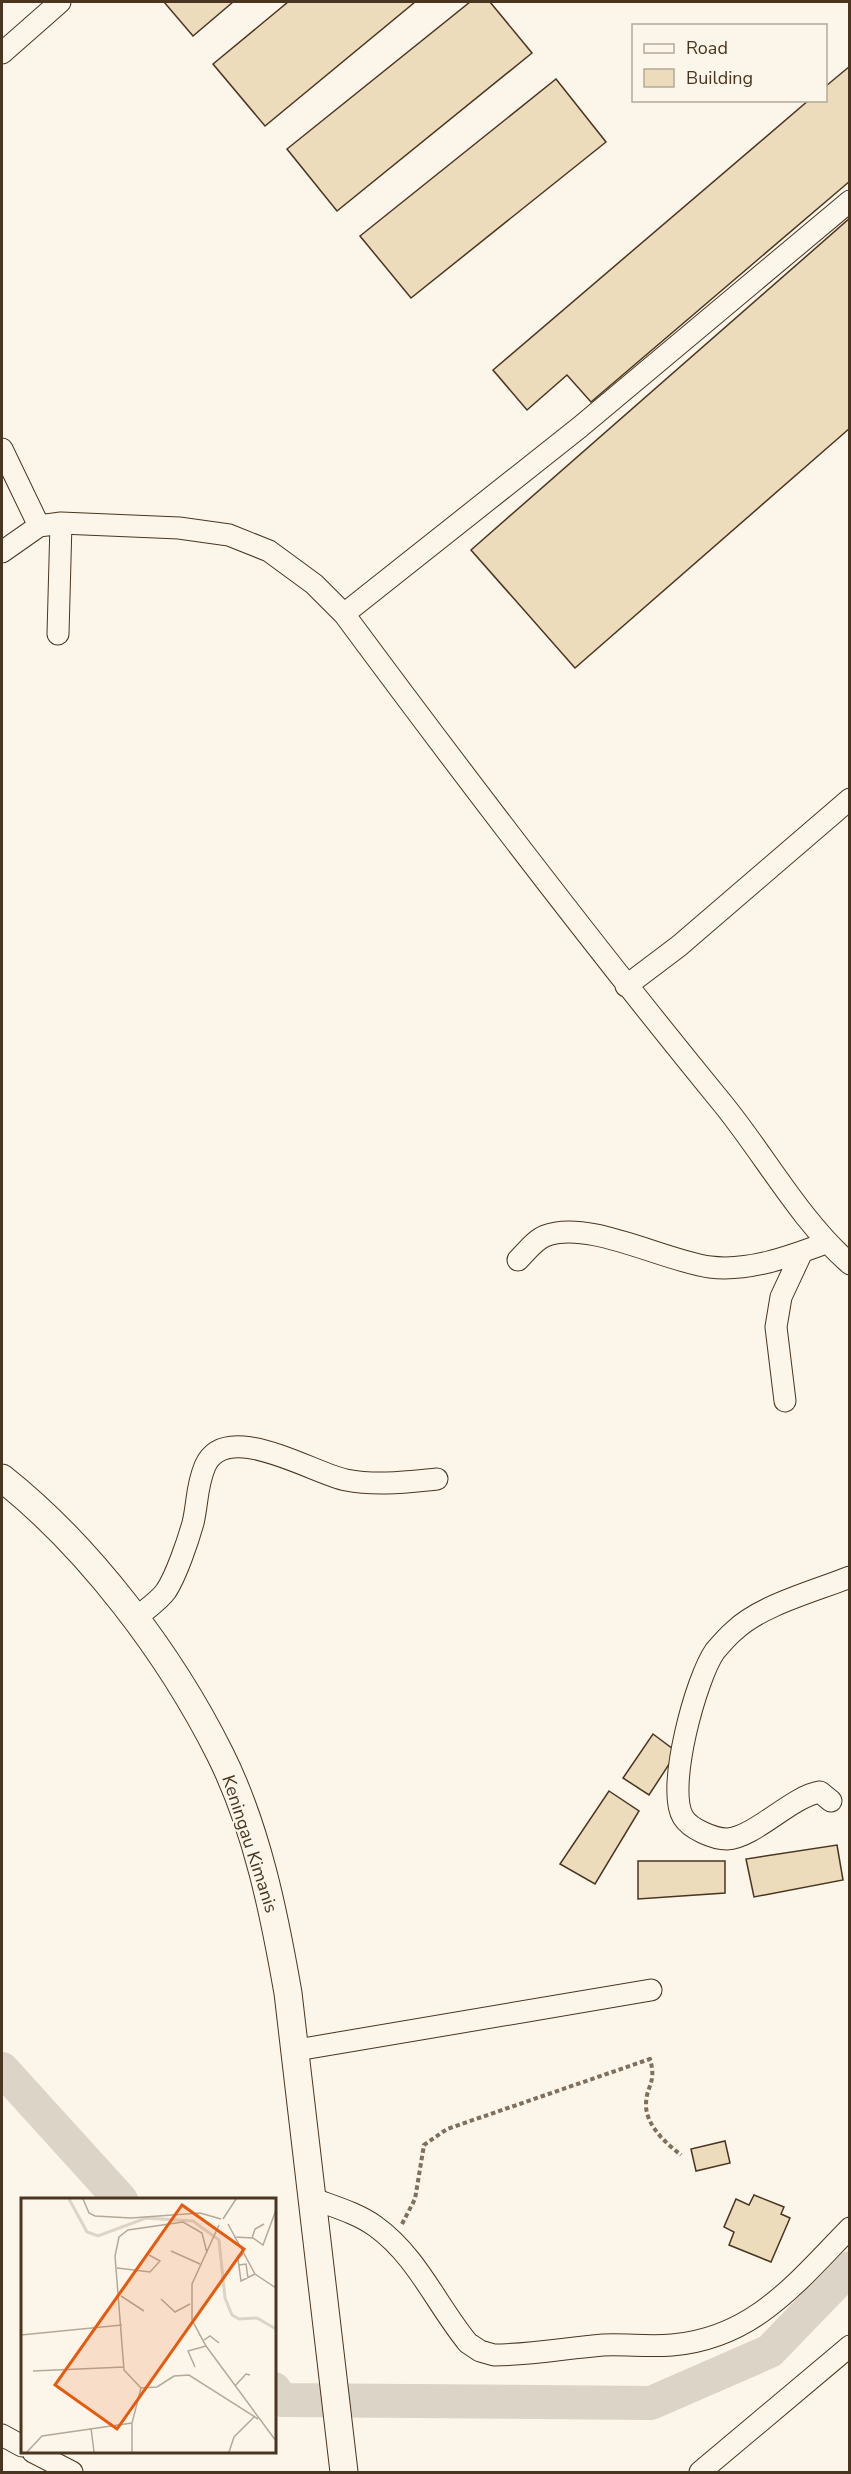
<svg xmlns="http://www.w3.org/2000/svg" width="851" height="2474" viewBox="0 0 851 2474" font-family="'Nunito Sans',sans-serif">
	<rect width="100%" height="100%" fill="#fbf6e9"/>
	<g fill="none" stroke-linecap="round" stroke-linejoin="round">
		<path stroke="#dcd4c6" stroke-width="34" d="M2 2069 121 2200
			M274 2389 282 2400 651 2403 770 2351 850 2268"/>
	</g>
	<path fill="#ecdcbc" stroke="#4a3520" stroke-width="1.5" d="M164 2H233L193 36Z
		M288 2H415L265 126 213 64Z
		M470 2H490L532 53 337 211 287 149Z
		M850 66V181L591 402 567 375 527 410 493 370 809 100H826V86Z
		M556 79 606 142 411 298 360 236Z
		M850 218V428L575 668 471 550Z
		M653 1734 677 1752 649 1795 623 1778Z
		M609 1791 639 1811 595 1884 560 1864Z
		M837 1845 843 1880 754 1897 746 1859Z
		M638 1861H725V1893L638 1899Z
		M725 2141 730 2163 696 2171 691 2149Z
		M754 2195 784 2207 781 2214 790 2218 771 2262 729 2245 734 2232 724 2227 736 2199 749 2205Z"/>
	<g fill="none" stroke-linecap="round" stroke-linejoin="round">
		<g stroke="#4a3520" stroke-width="23">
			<path id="minor" d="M2 53 60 2
				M2 449 39 526
				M2 552 39 526 61 523 179 528 229 535 269 551 314 584 344 614C467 780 592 944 723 1104 766 1157 799 1219 850 1264
				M344 614 580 427 850 201
				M58 634 61 523
				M626 986 679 946 850 799
				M518 1260C526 1252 535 1240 545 1236 588 1219 664 1261 710 1267 749 1272 791 1256 826 1243
				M785 1401 776 1327 781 1297 802 1252
				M136 1618C145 1610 159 1601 166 1591 176 1576 188 1541 193 1523 198 1502 196 1488 205 1466 226 1418 314 1474 346 1480 377 1486 406 1482 437 1479
				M831 1801 820 1792C792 1796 754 1838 727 1839 714 1839 690 1829 683 1817 666 1788 696 1678 715 1651 721 1644 728 1636 734 1631 761 1605 815 1591 850 1577
				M297 2050 651 1990
				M311 2198C332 2206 357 2213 375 2226 417 2256 436 2304 468 2343L480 2351 494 2355C531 2355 566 2348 603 2345 626 2344 649 2347 672 2345 754 2338 796 2283 850 2228
				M2 2435 22 2446
				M33 2452 72 2472
				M700 2472 850 2346"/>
		</g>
		<g stroke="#4a3520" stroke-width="29">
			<path id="major" d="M2 1478C89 1547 170 1654 220 1754 257 1828 274 1913 288 1993L344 2472"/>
		</g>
		<path stroke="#7f6f5c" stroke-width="4" stroke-dasharray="4.5 3" stroke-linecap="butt" d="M402 2224 415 2199 424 2145 447 2129 650 2059C657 2084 646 2085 646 2105 646 2126 667 2144 681 2155"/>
		<use href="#minor" stroke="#fbf6e9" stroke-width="21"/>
		<use href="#major" stroke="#fbf6e9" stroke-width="27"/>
	</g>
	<g text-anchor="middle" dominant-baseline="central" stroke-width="4.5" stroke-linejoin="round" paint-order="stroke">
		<g font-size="18" fill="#4a3520" stroke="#fbf6e9">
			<text transform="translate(250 1844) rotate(72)">Keningau Kimanis</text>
		</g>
	</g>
	<g transform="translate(21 2198)">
		<rect width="255" height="255" fill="#fbf6e9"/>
		<path fill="none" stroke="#dcd4c6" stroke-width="3" d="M48 1 66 34 77 38 125 20 172 23 198 42 204 100 211 117 218 121 236 120 255 131"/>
		<path fill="none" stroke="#b4a999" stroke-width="1.5" d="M62 1 68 15 74 18 110 20 179 15 200 21M202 21 215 1M207 26 234 76 255 90M198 27 171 86V122L185 148 255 243M213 39 232 40 242 47 255 12M231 40 234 31 243 26M150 53 179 66M186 55 181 35 162 24 107 32 98 39 94 58 103 172 120 190 136 189 153 178 168 177 237 221M222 56 217 61 220 83 234 76M218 67 225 66 227 80M96 70 129 74 139 63 128 57M100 98 123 113M140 101 154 114 169 106M0 137 101 127M183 142 189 138 198 145M174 169 167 153 185 148M12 173 103 169M214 188 225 176 229 177M70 230 73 254M6 254 21 238 111 225M111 254V225L120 190M208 254 213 239 233 219"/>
		<path fill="#e8590c" fill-opacity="0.15" stroke="#e8590c" stroke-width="3" d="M161 7 223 51 96 231 34 187Z"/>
		<rect width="255" height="255" fill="none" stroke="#4a3520" stroke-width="3"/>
	</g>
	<rect width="851" height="2474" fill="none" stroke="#4a3520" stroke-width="6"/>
	<rect x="632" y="24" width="195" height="78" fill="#fbf6e9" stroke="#b4a999" stroke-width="1.5"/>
	<rect x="644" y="44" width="30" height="9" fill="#fbf6e9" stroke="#b4a999" stroke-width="1.5"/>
	<text x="686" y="54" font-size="18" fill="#4a3520">Road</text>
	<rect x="644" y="69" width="30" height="18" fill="#ecdcbc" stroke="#b4a999" stroke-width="1.5"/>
	<text x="686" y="84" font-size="18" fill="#4a3520">Building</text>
</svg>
